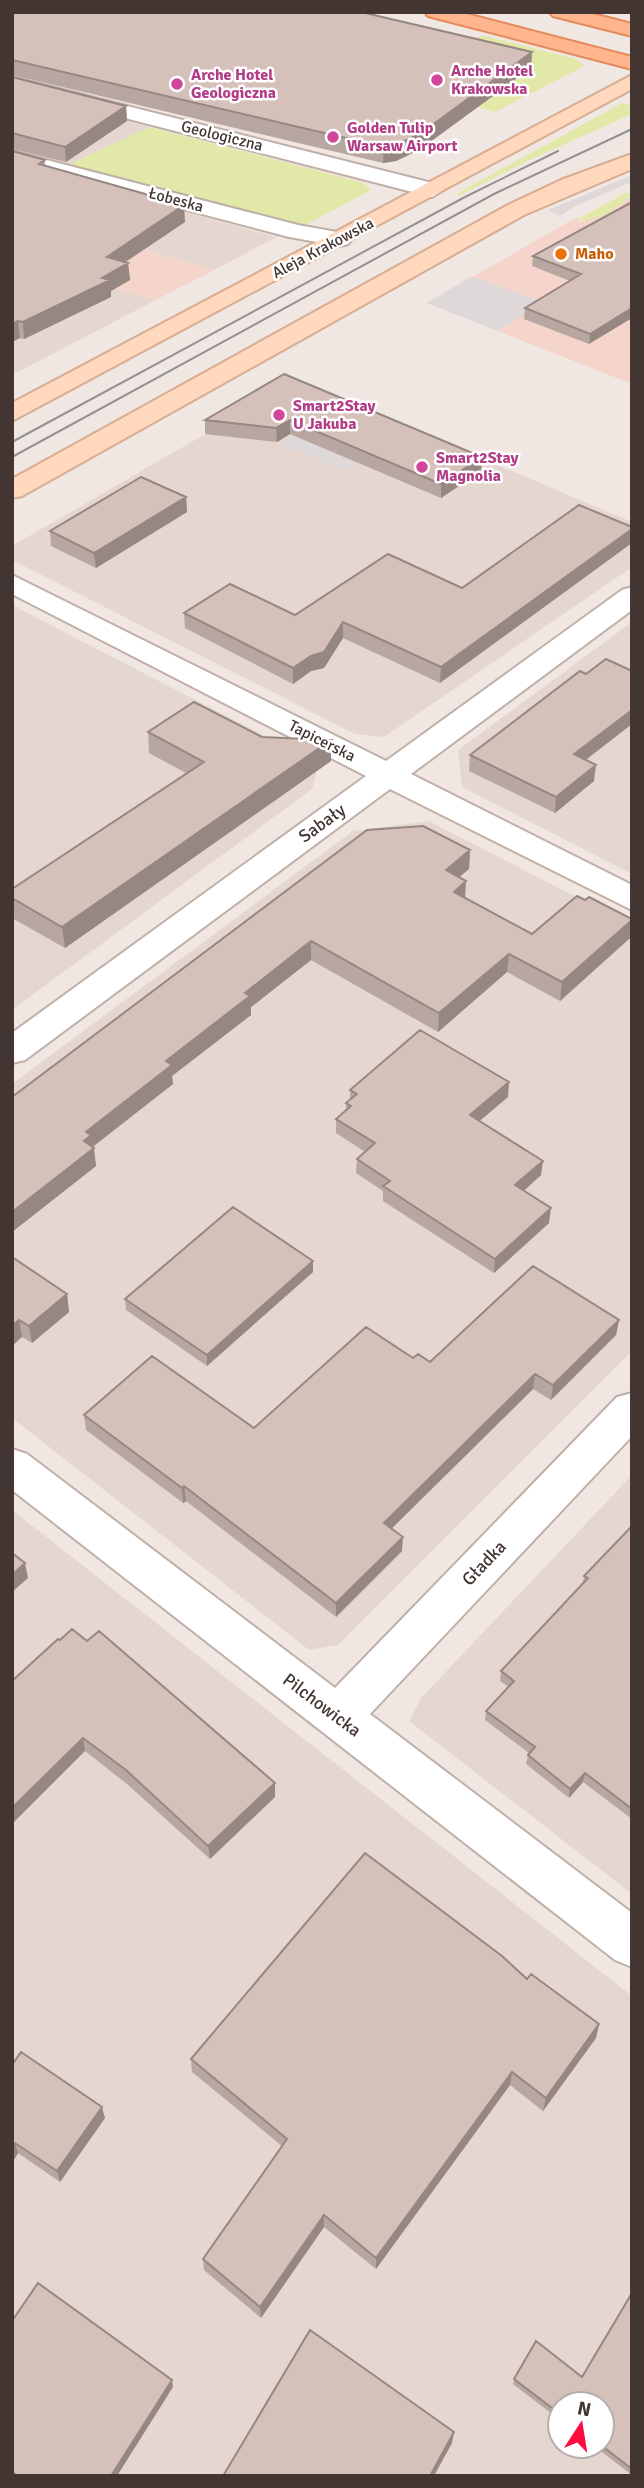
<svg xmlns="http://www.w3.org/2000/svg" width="644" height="2488" viewBox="0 0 644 2488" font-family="Signika,sans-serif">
	<rect width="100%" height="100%" fill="#f1e7e2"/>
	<path fill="#e5d7cf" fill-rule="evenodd" d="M12 92 150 127 68 165 12 150Z
		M12 165 277 237 214 270 42 220Z
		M12 257 156 300 12 375Z
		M298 380 632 522V567L384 737 355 734 12 560V546Z
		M12 605 319 764 312 789 12 1010Z
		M632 622V874L462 787 458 750Z
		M429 821 632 926V1351L338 1645 309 1650 12 1418V1084L353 831Z
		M632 1475V1894L409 1721 421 1698Z
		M12 1510 632 1996V2476H12ZM560 2404H602V2446H560Z"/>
	<path fill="#f5d4cb" d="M629 198 632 199V384L427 303 577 217 580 221 593 219Z
		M41 220 214 270 156 300 12 257Z"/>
	<path fill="#e2e8a8" d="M481 35 576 59 584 66 495 112 477 107 531 68 459 50Z
		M622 103 632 106V114L527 161 460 195 456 194Z
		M150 127 364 183 371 190 300 228 68 165Z
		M627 192 630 195C623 207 591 225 578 219Z"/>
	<path fill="#ded9d8" d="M632 175V182L575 206 560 216 548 210Z
		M472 276 544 303 497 331 427 303Z
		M293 432 362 461 344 472 277 442Z"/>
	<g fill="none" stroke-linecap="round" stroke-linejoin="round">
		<g stroke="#c0afa7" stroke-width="4">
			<path id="minor" d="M12 77 440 185 443 190 432 197 12 89Z
				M12 151 298 225 348 234 352 239 348 244 340 246 289 237 12 164Z
				M12 575 386 761 622 590 632 587V610L411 774 632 885V910L390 789 25 1060 12 1063V1033L366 776 12 594Z
				M632 1393V1436L370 1714 632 1913V1967L615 1960 12 1490V1449L27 1454 335 1688 617 1397Z"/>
		</g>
		<g stroke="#d6ac92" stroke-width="4">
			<path id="secondary" d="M632 75V89L12 421V403Z
				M632 154V169L524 215 22 496 12 498V479L508 205 561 180Z"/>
		</g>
		<g stroke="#e68a5b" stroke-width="4">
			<path id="primary" d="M425 12H459L632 57V69L428 16Z
				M550 12H585L632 24V36L553 16Z"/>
		</g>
		<use href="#minor" fill="#fff" fill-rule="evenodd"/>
		<use href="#secondary" fill="#ffd8be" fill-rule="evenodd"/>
		<use href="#primary" fill="#ffb58d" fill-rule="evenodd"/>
		<path stroke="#929292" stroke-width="2" d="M12 442 465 197 558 151
			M12 457 494 194 632 129"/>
	</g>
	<path fill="#b8a6a0" d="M12 12 532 52 531 68 419 150 396 161 383 163 12 75Z
		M12 77 126 106 127 121 66 162 12 149Z
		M12 151 45 160V165L185 222 125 262 128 263 130 280 111 291V297L24 339 20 338 12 342Z
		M632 202 589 344 524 319 525 308 570 281 532 266 533 256Z
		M284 374 482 457 481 471 441 498 290 434 277 442 205 434V420Z
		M186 497 187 512 96 568 51 546 50 531Z
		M462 588 440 683 343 638 324 668 311 671 293 684 185 628 184 613 295 615Z
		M632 724 586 760 594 781 555 813 469 771 470 755Z
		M148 732 331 740V761L65 948 12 918V889L186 773 149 753Z
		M470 850 469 869 459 877 465 898 532 934 630 938 560 1001 507 972 438 1032 311 960 251 1007V1015L172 1076 173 1084 93 1147 96 1166 12 1232V1097Z
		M350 1090 508 1097 479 1121 541 1175 524 1191 549 1223 494 1273 383 1201V1191L356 1173 357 1159 365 1152 336 1133V1119L346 1110V1103L350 1100Z
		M12 1257 67 1294 69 1312 32 1343 22 1337 12 1346Z
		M313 1272 207 1366 126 1310 125 1299Z
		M619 1320 616 1335 551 1400 533 1389 392 1528 402 1551 336 1617 186 1501 183 1503 86 1430 84 1415 254 1428 413 1358 430 1362Z
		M632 1526V1819L583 1782 569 1798 526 1764 528 1755 529 1753 485 1720 486 1711 509 1687 500 1681 501 1671 583 1584 584 1576Z
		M12 1681 275 1797 210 1859 127 1784 85 1751Z
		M527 1979 599 2024 596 2038 543 2111 510 2085 376 2269 324 2227 261 2318 204 2270 203 2259 282 2146 192 2072 191 2059Z
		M12 2065 105 2118 60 2182 18 2153 12 2163Z
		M632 2293V2475L594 2446H602L560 2404V2420L513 2384 514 2379 582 2377Z"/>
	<path fill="#968782" d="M532 52 531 68 419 150 396 161 383 163 384 147Z
		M126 106 127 121 66 162 65 147Z
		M184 205 185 222 109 273 107 257Z
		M128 263 130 280 111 291V297L24 339 23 322Z
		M632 308V318L589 344 590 334Z
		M18 321 20 338 12 342V324Z
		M290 420V434L277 442 276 428Z
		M482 457 481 471 441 498V484Z
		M186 497 187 512 96 568 94 553Z
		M632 529V543L440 683 441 667Z
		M343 622V638L324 668 311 671 293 684V668Z
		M632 710V724L572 770 574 754Z
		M331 740V761L65 948 62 927Z
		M596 765 594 781 555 813 556 797Z
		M470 850 469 869 445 889 446 870Z
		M466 881 465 900 454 892Z
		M632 920 630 938 560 1001 562 982Z
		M311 941V960L251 1007V1015L172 1076 173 1084 92 1147 94 1148 96 1166 12 1232V1212L84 1141 86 1132 245 993Z
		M509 954 507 972 438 1032 439 1013Z
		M509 1082 508 1097 469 1130 470 1115Z
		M543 1161 541 1175 513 1200 515 1185Z
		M551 1208 549 1223 494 1273 495 1259Z
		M313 1261V1272L207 1366V1355Z
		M67 1294 69 1312 32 1343 29 1326Z
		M19 1320 22 1337 12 1346V1326Z
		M619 1320 616 1335 551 1400 553 1385Z
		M535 1374 533 1389 383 1537 384 1523Z
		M184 1486 186 1501 183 1503 182 1488Z
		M403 1537 402 1551 336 1617V1603Z
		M25 1563 28 1578 12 1592V1575Z
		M83 1738 85 1751 12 1824V1808Z
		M585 1773 583 1782 569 1798 570 1789Z
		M275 1783V1797L210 1859 208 1846Z
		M599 2024 596 2038 543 2111 546 2098Z
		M512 2072 510 2085 376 2269V2258Z
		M102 2107 105 2118 60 2182 57 2171Z
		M15 2143 18 2153 12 2163V2147Z
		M324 2215V2227L261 2318 260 2307Z
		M172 2380 173 2387 117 2476H111Z
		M454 2432 452 2443 434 2476H430Z"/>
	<path fill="#d6c1ba" stroke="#968782" stroke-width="2" d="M12 12H361L532 52 420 134 396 145 384 147 12 60Z
		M12 77 126 106 65 147 12 133Z
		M12 151 45 160 39 164 184 205 107 257 128 263 102 278 110 280 23 322 18 321 12 324Z
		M632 202V308L590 334 525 308 581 274 533 256Z
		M284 374 482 457 441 484 290 420 276 428 205 420Z
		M141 477 186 497 94 553 50 531Z
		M579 505 632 527V529L441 667 343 622 324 652 311 656 293 668 184 613 230 584 295 615 388 554 462 588Z
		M606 659 632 671V710L574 754 596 765 556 797 470 755 580 671 586 674Z
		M194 702 262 737 331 740 62 927 12 898V889L204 762 148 732Z
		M423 826 470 850 446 870 466 881 454 892 532 934 577 896 585 900 589 897 632 919V920L562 982 509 954 439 1013 311 941 245 993 250 996 166 1061 172 1065 86 1132 91 1135 84 1141 94 1148 12 1212V1097L367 830Z
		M420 1030 509 1082 470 1115 543 1161 515 1185 551 1208 495 1259 383 1186 390 1181 357 1159 375 1143 336 1119 351 1106 346 1103 357 1094 350 1090Z
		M233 1207 313 1261 207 1355 125 1299Z
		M12 1257 67 1294 29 1326 19 1320 12 1326Z
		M533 1266 619 1320 553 1385 535 1374 384 1523 403 1537 336 1603 184 1486 182 1488 84 1415 152 1356 254 1428 366 1327 413 1358 418 1354 430 1362Z
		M632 1526V1809L585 1773 570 1789 528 1755 535 1747 486 1711 514 1681 501 1671 588 1578 584 1576Z
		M12 1553 25 1563 12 1575Z
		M72 1629 87 1641 99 1631 275 1783 208 1846 126 1770 83 1738 12 1808V1681L58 1639 60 1640Z
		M365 1853 502 1956 527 1979 531 1974 599 2024 546 2098 512 2072 376 2258 324 2215 260 2307 203 2259 287 2139 191 2059Z
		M21 2052 102 2107 57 2171 15 2143 12 2147V2065Z
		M38 2283 172 2380 111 2476H18L12 2472V2321Z
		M632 2293V2469L602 2446V2404H560V2414L514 2379 536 2341 582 2377Z
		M310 2330 454 2432 430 2476H223Z"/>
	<g fill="#d1479c" stroke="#fff" stroke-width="2.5">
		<circle cx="437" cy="80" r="7"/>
		<circle cx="177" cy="84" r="7"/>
		<circle cx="333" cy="137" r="7"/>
		<circle cx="279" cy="415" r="7"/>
		<circle cx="422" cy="467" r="7"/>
	</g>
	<circle fill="#e8710a" stroke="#fff" stroke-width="2.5" cx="561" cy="254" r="7"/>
	<g text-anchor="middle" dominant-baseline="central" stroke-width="5" stroke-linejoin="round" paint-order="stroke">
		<g font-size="16" font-weight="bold" fill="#b23c85" stroke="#fff" text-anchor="start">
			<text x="451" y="71">Arche Hotel<tspan x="451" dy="18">Krakowska</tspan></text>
			<text x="191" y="75">Arche Hotel<tspan x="191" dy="18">Geologiczna</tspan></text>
			<text x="347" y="128">Golden Tulip<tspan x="347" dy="18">Warsaw Airport</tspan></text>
			<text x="293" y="406">Smart2Stay<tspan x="293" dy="18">U Jakuba</tspan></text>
			<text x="436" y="458">Smart2Stay<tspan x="436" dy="18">Magnolia</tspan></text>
		</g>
		<g font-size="16" fill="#433632" stroke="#fff">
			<text transform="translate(222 136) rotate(14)">Geologiczna</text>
			<text transform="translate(176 200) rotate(15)">Łobeska</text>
			<text transform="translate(323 248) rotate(-28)">Aleja Krakowska</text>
			<text transform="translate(322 741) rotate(27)">Tapicerska</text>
		</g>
		<g font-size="16" font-weight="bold" fill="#c56008" stroke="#fff" text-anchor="start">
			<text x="575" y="254">Maho</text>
		</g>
		<g font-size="18" fill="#433632" stroke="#fff">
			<text transform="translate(322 823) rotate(-36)">Sabały</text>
			<text transform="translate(484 1563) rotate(-46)">Gładka</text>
			<text transform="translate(322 1705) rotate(37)">Pilchowicka</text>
		</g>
	</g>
	<rect width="644" height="2488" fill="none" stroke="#433632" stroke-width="28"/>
	<g transform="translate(581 2425) rotate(12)"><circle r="33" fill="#ffffff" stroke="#b4afad" stroke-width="2"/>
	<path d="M0-5L12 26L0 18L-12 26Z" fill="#ff0b3e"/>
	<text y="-10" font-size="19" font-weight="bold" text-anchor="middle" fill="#433632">N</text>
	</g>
</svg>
